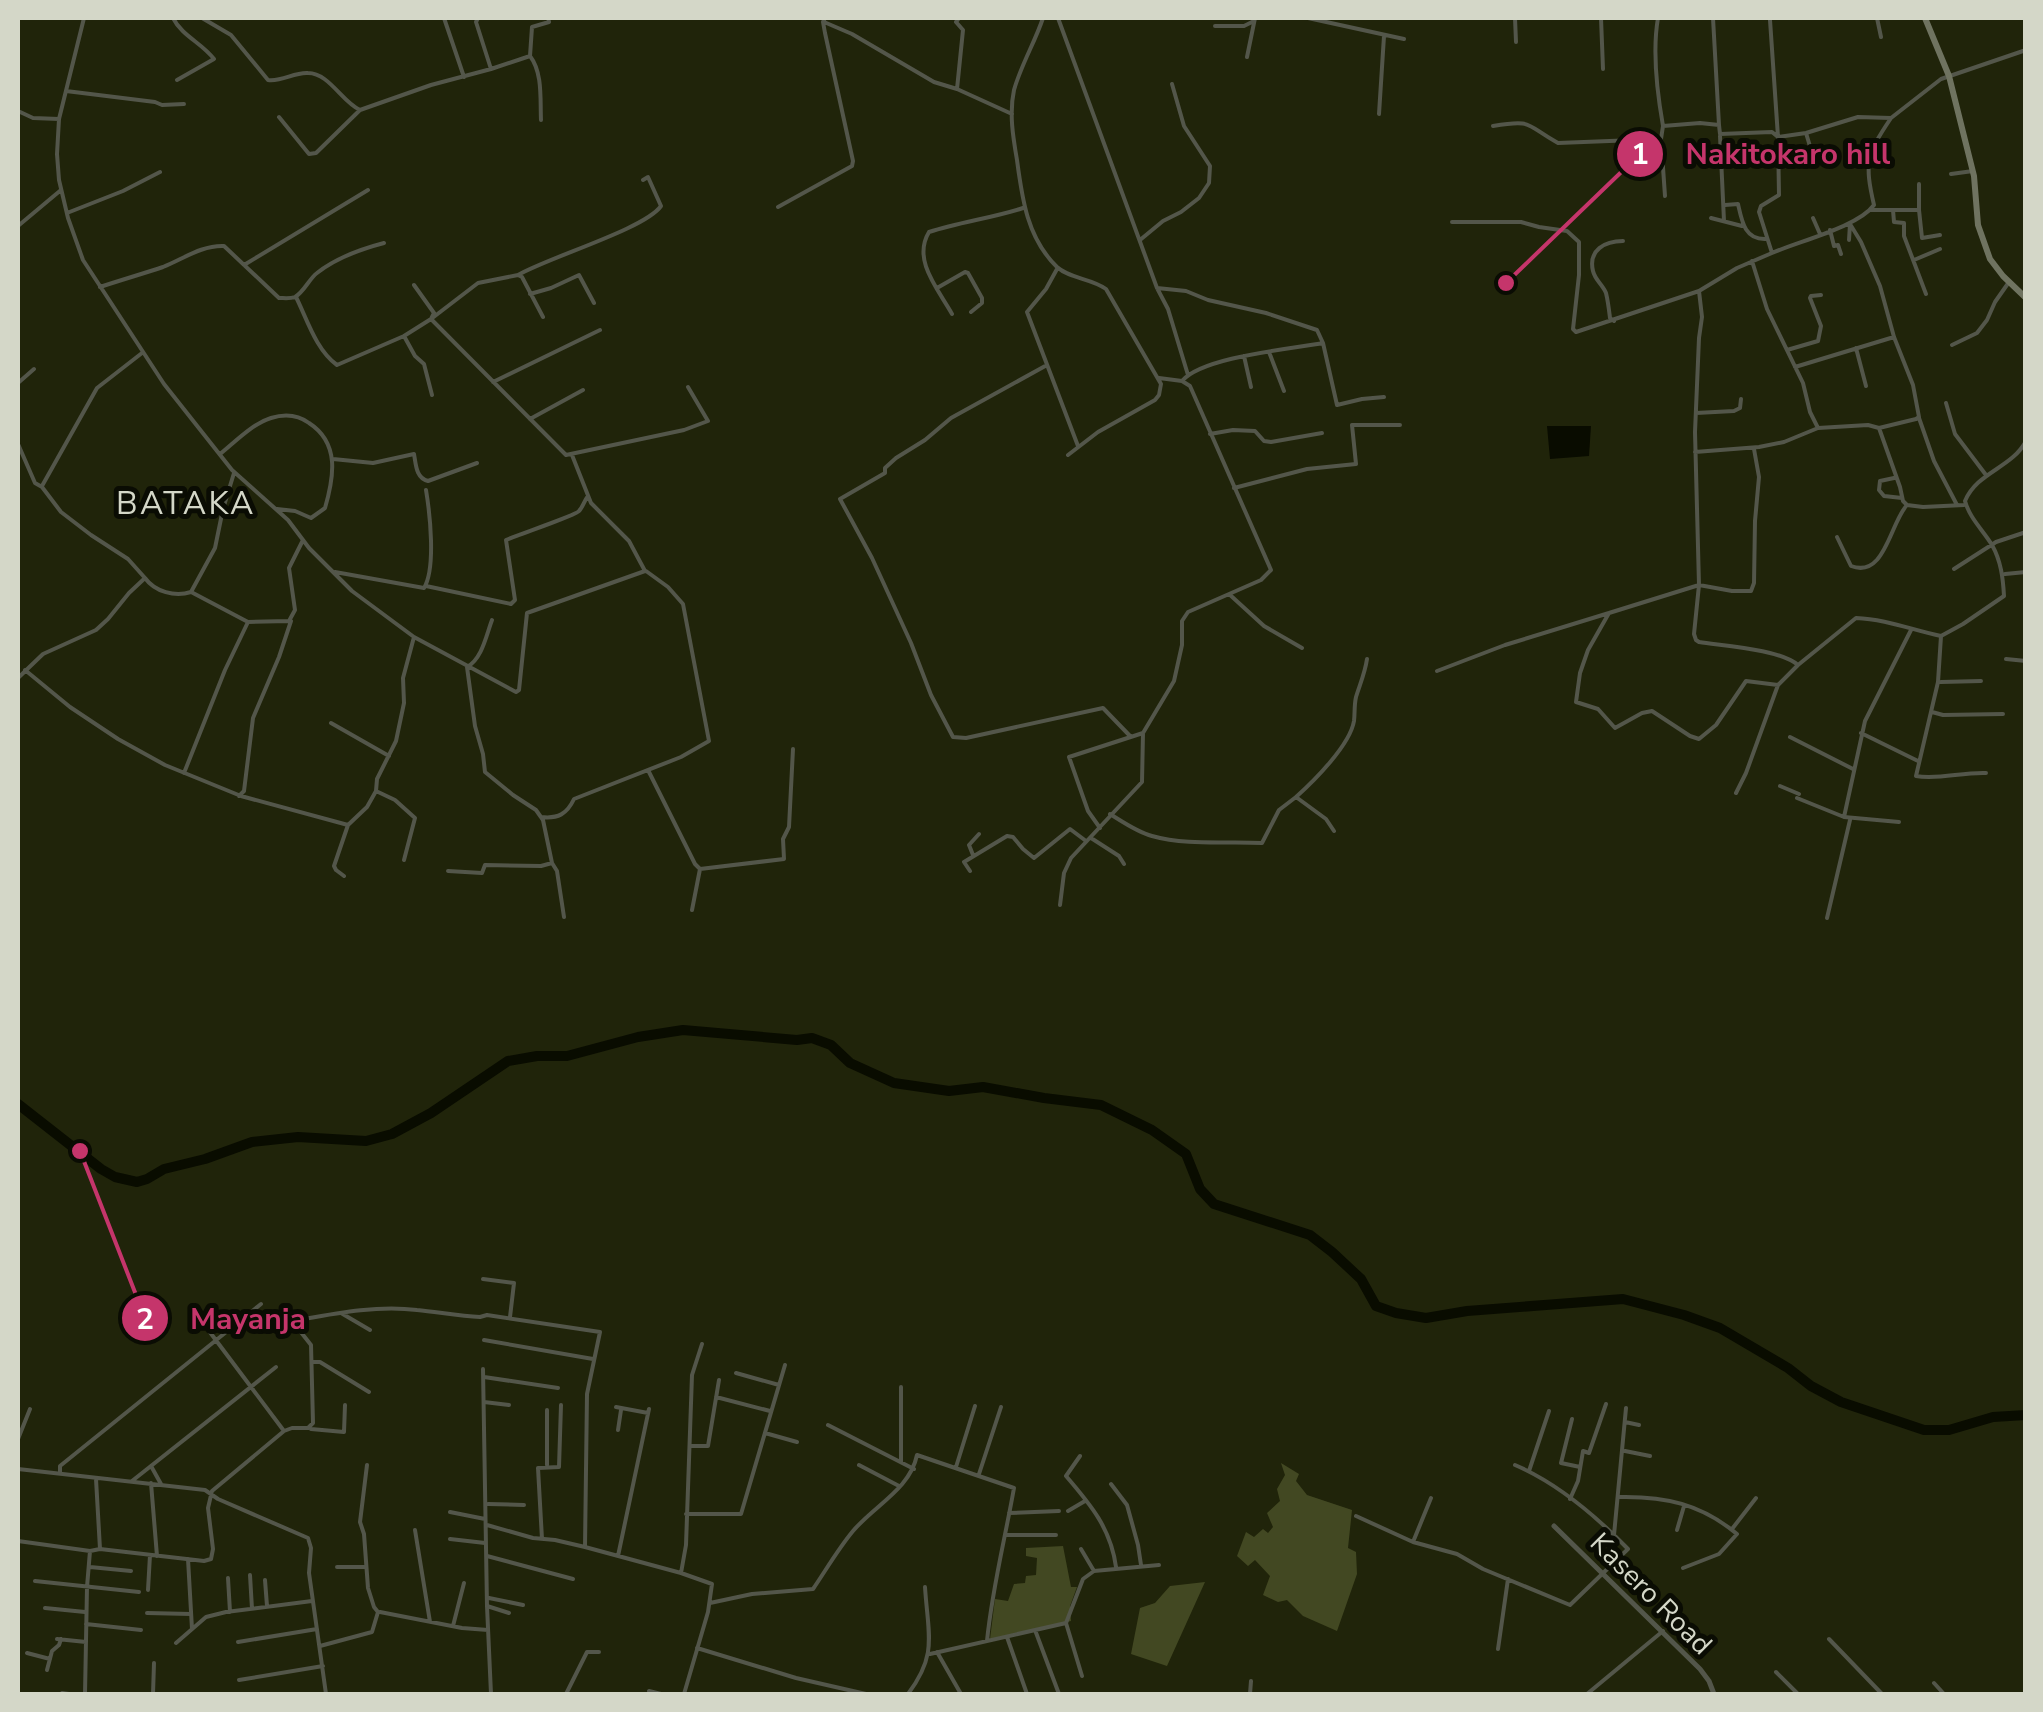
<svg xmlns="http://www.w3.org/2000/svg" width="2043" height="1712" viewBox="0 0 2043 1712" font-family="'Nunito Sans',sans-serif">
	<rect width="100%" height="100%" fill="#20240a"/>
	<path fill="#424822" d="M1281 1463 1299 1474 1296 1481 1307 1495 1352 1510 1348 1548 1356 1552 1357 1574 1337 1631 1303 1616 1287 1600 1278 1602 1263 1595 1270 1576 1255 1560 1248 1566 1237 1556 1246 1532 1254 1537 1263 1529 1268 1533 1273 1527 1267 1513 1280 1501 1277 1489 1285 1475Z
		M1063 1546 1071 1587H1077L1070 1606 1071 1621 990 1639 995 1599 1008 1601 1014 1584 1025 1583 1026 1576 1036 1575 1037 1558 1026 1556V1548Z
		M1205 1582 1167 1666 1131 1654 1140 1608 1155 1603 1170 1586Z"/>
	<path fill="#090c00" d="M1547 426H1591L1589 456 1550 459Z"/>
	<g fill="none" stroke-linecap="round" stroke-linejoin="round">
		<path stroke="#090c00" stroke-width="10" d="M18 1104 101 1169 115 1177 137 1182 147 1179 164 1169 205 1159 252 1142 298 1137 366 1141 392 1134 431 1113 508 1061 537 1056H567L638 1037 683 1030 797 1040 812 1038 831 1045 850 1063 894 1083 949 1091 983 1087 1044 1098 1101 1105 1152 1130 1186 1154 1200 1189 1214 1204 1310 1235 1332 1252 1361 1279 1376 1306 1396 1313 1426 1318 1467 1311 1623 1299 1684 1315 1720 1328 1788 1368 1811 1386 1841 1402 1924 1430H1949L1993 1417 2026 1415"/>
		<path stroke="#53564a" stroke-width="4" d="M84 18 59 119 57 154 59 180 68 218 83 260 164 384 232 470 288 520 309 548 352 591 414 637 403 678 404 703 396 741 377 779 376 791 367 807 348 825 334 866 336 870 344 876
			M173 18C182 36 202 43 214 59L177 80
			M202 18 231 35 268 80C282 82 294 72 308 73 329 73 342 102 360 110L431 85 491 69 530 56C543 73 540 100 541 120
			M444 18 464 77
			M478 18 476 22 491 69
			M1043 18C1035 42 1021 65 1014 90 1009 113 1013 137 1017 160 1022 198 1027 238 1057 267 1070 279 1091 278 1106 289L1161 384 1159 395 1155 400 1098 432 1068 455
			M1058 18 1157 288 1168 309 1188 375
			M1308 18 1404 39
			M1515 18 1516 42
			M1601 18 1603 69
			M1658 18C1652 52 1657 92 1663 126L1700 123 1719 125 1720 134 1772 132 1778 137 1770 20
			M1713 18 1719 125
			M1877 18 1881 37
			M824 22 852 34 934 82 957 89 1012 114
			M1215 26H1244L1254 21
			M530 56 532 27 549 22 548 18
			M1247 57 1255 18
			M957 89 963 30 956 22 959 18
			M66 91 155 102 162 105 184 104
			M18 111 33 118 59 119
			M1379 114 1384 36
			M279 117 309 154 316 153 360 110
			M1493 126C1534 119 1525 125 1558 143L1661 139
			M1663 126 1661 139 1665 196
			M1806 133 1812 153
			M1720 136 1724 221
			M1951 174 1973 171
			M1725 205 1738 204C1742 222 1745 240 1766 239
			M778 207 852 166 853 161 825 33 823 22 825 18
			M1870 210H1919V184
			M1893 210 1894 222 1904 223V236L1926 294
			M1919 210 1922 238 1940 235
			M67 213 123 191 160 172
			M1711 218 1742 226
			M1813 218 1820 234
			M1452 222H1521L1539 227 1567 231 1579 242V275L1573 329 1576 332 1699 291 1737 268 1772 253 1759 212 1761 206 1779 195 1778 137 1806 133 1858 117 1891 118 1941 79 2026 50
			M18 226 61 190
			M1830 230 1834 246 1838 245 1841 254
			M1140 240 1163 221 1181 212 1199 198 1209 183 1210 166 1184 126 1172 84
			M1849 240 1850 224
			M1772 253C1799 241 1858 227 1874 205 1864 162 1867 154 1891 118
			M1914 260 1940 249
			M1752 261 1767 309 1803 383 1810 412 1818 428
			M244 265 368 190
			M1057 269 1046 289 1027 312 1078 446
			M518 275C549 257 645 229 661 206L648 177 643 180
			M414 285 434 313 431 319 566 455 684 430 708 421 688 387
			M100 287C121 280 142 274 163 267 183 259 202 245 224 246L279 298C284 298 290 299 295 297 304 292 309 279 317 273 336 258 361 249 384 243
			M937 288 965 272 968 273 982 298V303L971 312
			M1157 288 1186 291 1208 300 1266 313 1317 330 1323 343 1337 405 1362 399 1384 397
			M1699 291 1702 317 1699 338 1695 432 1699 585 1694 634 1696 640 1699 642C1725 646 1779 649 1798 665L1856 618C1886 619 1912 630 1941 636L1963 624 2004 596C2003 578 2001 561 1992 545 1983 530 1970 519 1965 501 1977 472 2012 468 2026 441
			M530 294 551 288 579 275 594 303
			M296 297C307 319 316 350 337 365L404 336 431 319 478 283 518 275 522 277 543 317
			M952 314C938 289 912 260 929 232 960 222 992 218 1023 208
			M1614 321 1610 318C1609 310 1608 301 1606 293 1603 285 1595 280 1593 271 1588 250 1605 241 1623 241
			M404 336 415 356 424 364 432 395
			M1952 345 1977 333 1987 320 1995 302 2009 282
			M1856 348 1866 386
			M1787 350 1818 341 1821 326 1810 298 1811 296 1821 295
			M1269 352 1284 391
			M1244 356 1251 387
			M1047 365 951 418 925 440 896 458 885 468V473L840 499 872 558 911 643 931 695 953 737 966 738 1103 708 1131 737
			M1795 367 1894 337
			M1182 381C1202 357 1290 349 1323 343
			M493 382 600 330
			M18 383 34 369
			M1946 403 1955 434 1986 475
			M1696 413 1734 411 1740 408 1741 399
			M1919 418 1934 461 1957 505
			M530 419 583 390
			M1879 428 1900 487 1903 501 1907 505 1923 507 1964 505
			M1210 434 1233 430 1255 431 1264 441 1271 442 1322 433
			M18 444 35 483 42 487 61 512 91 535 128 559 145 578
			M1695 452 1759 447 1784 442 1818 428 1868 425 1879 428 1916 419 1919 417 1913 385 1894 337 1880 286 1861 242 1850 224
			M220 454C236 441 252 424 271 418 284 414 298 415 309 423 340 443 334 477 325 508L311 518 295 511 277 509
			M333 459 373 463 414 454C416 465 416 478 428 481L477 463
			M1894 478 1880 481 1879 490 1884 496 1902 498
			M42 486 97 388 142 353
			M1234 488 1307 469 1356 464 1352 425H1400
			M1837 537 1851 566C1885 579 1890 523 1907 505
			M1954 569 1996 542 2026 532
			M335 572 424 588C436 568 430 514 426 490
			M2005 574 2026 572
			M426 586 511 604 515 600 506 540C517 535 577 515 579 511 583 507 584 501 588 496
			M193 593 248 622 289 621 295 610 289 568 303 540
			M1229 594 1264 626 1302 648
			M1609 613 1699 585 1732 591H1751L1754 583 1755 521 1759 477 1754 449
			M492 620C486 636 482 659 467 667L475 726 483 754 485 772 513 795 536 810 543 820 552 863 557 871 564 917
			M1941 636 1938 682 1916 776C1938 780 1962 772 1986 773
			M414 637 516 692 519 690 527 613 645 571 629 541 591 503 572 455
			M2006 659 2026 661
			M25 670 70 707 118 739 165 765 241 796 348 825
			M1437 671 1505 645 1609 613 1588 650 1580 673 1576 702 1598 709 1615 728 1642 713 1652 711 1690 736 1699 739 1716 725 1746 681 1778 685
			M18 678 43 654 96 630 108 619 129 593 145 578C155 592 175 597 191 592L215 548 223 509 234 473
			M1941 682 1981 681
			M1932 712 1943 715 2003 714
			M331 723 389 756
			M1861 733 1918 761
			M1790 737 1853 769
			M648 770 695 864 700 869 784 859 783 839 789 827 793 749
			M184 773 225 670 248 622
			M1780 786 1799 794
			M376 791 395 800 415 818 404 860
			M1736 793 1746 773 1778 685 1798 665
			M239 796 244 791 253 718 279 657 291 621
			M1797 798 1844 817 1899 822
			M1110 814C1123 822 1137 832 1152 836 1187 846 1226 841 1262 843L1279 810 1296 797
			M541 817C558 819 567 814 574 799L681 757 709 741 683 604 668 587 646 571
			M1844 817 1865 721 1911 630
			M1100 828 1088 811 1069 757 1143 733
			M1334 831 1326 819 1296 797C1314 781 1350 745 1354 721 1355 713 1354 706 1356 697 1360 684 1365 673 1367 659
			M1091 838 1119 856 1124 864
			M973 855 969 845 979 834
			M448 871 482 873 485 865 541 866 552 863
			M970 871 964 862 1007 836 1013 837 1023 849 1034 858 1070 829 1086 841
			M1060 905 1064 873 1071 858 1142 782 1143 733 1174 681 1182 645V621L1188 612 1261 580 1271 570 1190 386 1182 381 1159 378
			M692 910 700 869
			M1827 918 1850 820
			M483 1279 514 1283 510 1317
			M191 1307 284 1431
			M341 1313 370 1330
			M484 1340 593 1359
			M312 1362H320L369 1392
			M483 1369 487 1606 491 1694
			M736 1373 779 1385
			M484 1377 558 1388
			M901 1387V1462
			M716 1397 770 1411
			M484 1402 509 1405
			M616 1407 648 1413
			M1572 1419 1561 1463 1580 1467
			M1625 1422 1639 1425
			M828 1425 914 1469
			M311 1429 344 1432 345 1405
			M618 1430 621 1410
			M765 1433 797 1442
			M18 1439 30 1409
			M690 1446H708L719 1380
			M1625 1451 1650 1456
			M1080 1456 1066 1476C1091 1505 1111 1529 1116 1567
			M547 1465V1410
			M859 1465 899 1486
			M151 1466 161 1484
			M956 1467 975 1406
			M18 1469 205 1490 218 1499 308 1538 311 1548 309 1573 326 1694
			M1529 1471 1549 1411
			M60 1473V1466L261 1304
			M979 1474 1001 1407
			M96 1479 100 1549
			M132 1481 276 1367
			M151 1483 157 1556
			M1111 1484 1127 1505 1138 1545 1141 1565
			M1619 1497C1665 1496 1701 1504 1737 1534L1719 1554 1683 1568
			M1570 1499 1578 1481 1583 1451 1589 1453 1606 1404
			M488 1504 524 1505
			M1068 1511 1085 1501
			M450 1512 485 1519
			M1009 1513 1059 1511
			M686 1514H741L785 1365
			M1356 1516 1413 1542 1457 1554 1483 1569 1570 1605 1628 1549C1597 1517 1557 1483 1515 1465
			M487 1525 533 1538 555 1540 585 1547 681 1573 712 1584 708 1612 684 1694
			M1732 1529 1756 1498
			M415 1530 430 1622
			M1677 1530 1684 1506
			M1005 1535H1056
			M1614 1535 1626 1408
			M450 1539 485 1543
			M542 1539 538 1468 559 1467 561 1405
			M18 1541 90 1551 100 1549 204 1561 211 1559 213 1549 208 1508 212 1491 284 1431 292 1428H308L313 1423 311 1345 300 1331 298 1320C337 1313 378 1305 417 1310 438 1312 459 1316 480 1317L487 1315 600 1332 587 1394 585 1547
			M1413 1542 1431 1498
			M1081 1549 1094 1571
			M487 1556 573 1579
			M618 1556 649 1409
			M188 1559 192 1629
			M90 1567 131 1571
			M337 1567H366
			M681 1573 686 1545 692 1375 702 1344
			M250 1575 252 1609
			M228 1578 230 1612
			M265 1580 267 1606
			M35 1581 139 1592
			M148 1590 150 1555
			M489 1598 523 1605
			M710 1603 752 1594 813 1589C826 1570 838 1549 853 1531 875 1505 910 1489 917 1455L1014 1488C1005 1539 992 1589 987 1641
			M487 1606 509 1613
			M45 1608 85 1612
			M380 1612 462 1628 488 1630
			M147 1613 191 1614
			M86 1624 141 1630
			M453 1626 464 1583
			M1035 1630 1059 1694
			M1007 1637 1027 1694
			M57 1639 86 1642
			M1829 1639 1882 1694
			M238 1642 317 1629
			M176 1643 206 1617 226 1612 312 1601
			M320 1646 372 1632 378 1612 374 1607 368 1588 364 1534 360 1522 367 1465
			M697 1648 796 1678 866 1694
			M1498 1649 1508 1579
			M937 1652 961 1694
			M27 1653 50 1659
			M930 1654 1066 1623
			M47 1670 52 1651 59 1645 61 1639
			M1776 1672 1798 1694
			M1082 1676 1066 1623 1083 1579 1094 1571 1159 1565
			M239 1680 323 1666
			M1934 1683 1944 1694
			M649 1691 661 1694
			M62 1693 69 1694
			M85 1694 87 1587 90 1551
			M153 1694 154 1663
			M566 1694 587 1652H599
			M908 1694C938 1654 928 1635 925 1587
			M1250 1694 1251 1681
			M1587 1694 1663 1631"/>
		<path stroke="#53564a" stroke-width="5" d="M1554 1526 1700 1669 1709 1681 1714 1694"/>
		<path stroke="#6f7360" stroke-width="6" d="M1925 18 1949 76 1974 176 1978 225 1990 259 2003 276 2026 298"/>
	</g>
	<g text-anchor="middle" dominant-baseline="central" stroke-width="10" stroke-linejoin="round" paint-order="stroke">
		<g font-size="28" fill="#d4d7c8" stroke="#0a0c03">
			<text transform="translate(1651 1594) rotate(45)">Kasero Road</text>
		</g>
		<g font-size="32" letter-spacing="2.5" fill="#d4d7c8" stroke="#0a0c03">
			<text x="186" y="503">BATAKA</text>
		</g>
	</g>
	<path fill="none" stroke="#c5356b" stroke-width="4" d="M1506 283L1640 154M80 1151L145 1318"/>
	<g fill="#c5356b" stroke="#0a0c03" stroke-width="4">
		<circle cx="1506" cy="283" r="10"/>
		<circle cx="80" cy="1151" r="10"/>
		<circle cx="1640" cy="154" r="25"/>
		<circle cx="145" cy="1318" r="25"/>
	</g>
	<g font-size="30" text-anchor="middle" font-weight="bold" fill="#fff">
		<text x="1640" y="164">1</text>
		<text x="145" y="1329">2</text>
	</g>
	<g font-size="30" text-anchor="middle" font-weight="bold" fill="#c5356b" stroke="#0a0c03" stroke-width="10" stroke-linejoin="round" paint-order="stroke">
		<text x="1788" y="164">Nakitokaro hill</text>
		<text x="248" y="1329">Mayanja</text>
	</g>
	<rect width="2043" height="1712" fill="none" stroke="#d4d7c8" stroke-width="40"/>
</svg>
